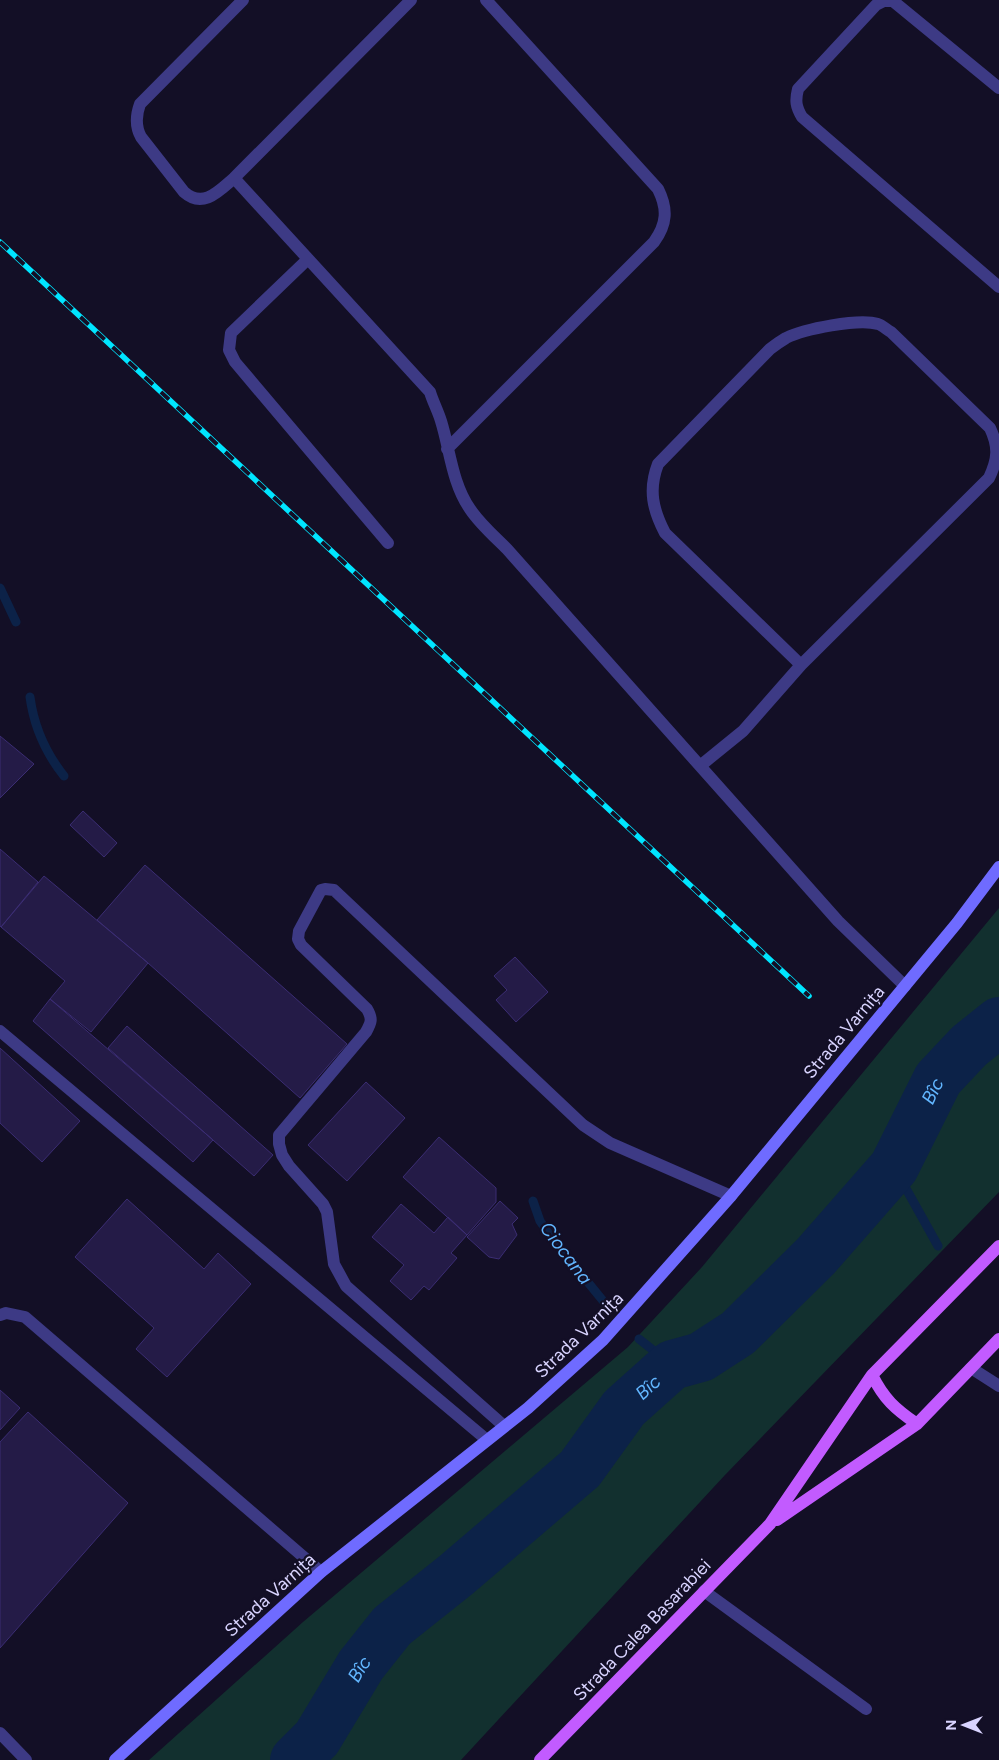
<svg xmlns="http://www.w3.org/2000/svg" width="999" height="1760" viewBox="0 0 999 1760" font-family="Figtree,sans-serif">
	<rect width="100%" height="100%" fill="#130f26"/>
	<path fill="#12302f" d="M999 908V1192L725 1475 461 1760H149L303 1622 628 1347 702 1267Z"/>
	<g fill="none" stroke-linecap="round" stroke-linejoin="round">
		<path stroke="#0c2248" stroke-width="9" d="M0 588 16 622
			M30 697C34 727 45 752 64 776
			M894 1167 938 1246
			M533 1201 540 1221 551 1237 604 1302
			M639 1339 672 1365"/>
		<path stroke="#0c2248" stroke-width="50" id="s1" d="M295 1760 317 1738 361 1665 392 1626 456 1575 580 1469 624 1408 672 1365 701 1357 738 1333 816 1256 894 1167 938 1079 969 1046 999 1022"/>
	</g>
	<path fill="#241b47" stroke="#3b2d73" d="M0 736 34 764 0 798Z
		M83 811 117 843 104 857 70 825Z
		M0 849 38 882 1 927 0 926Z
		M145 865 347 1044 300 1098 148 963 97 920Z
		M44 876 148 963 91 1032 50 999 65 981 1 927Z
		M515 957 548 992 516 1022 496 1000 507 990 494 976Z
		M50 999 213 1140 193 1162 33 1021Z
		M127 1026 273 1155 254 1176 108 1048Z
		M0 1048 80 1121 42 1162 0 1123Z
		M366 1082 405 1118 347 1181 308 1145Z
		M439 1137 496 1188V1202L467 1235 403 1177Z
		M127 1199 204 1269 218 1253 251 1284 167 1377 136 1349 154 1328 75 1257Z
		M500 1201 518 1218 512 1224 517 1235 499 1259 489 1257 467 1237Z
		M401 1204 434 1233 448 1217 467 1235 451 1253 457 1258 429 1290 424 1286 411 1300 390 1281 404 1265 372 1237Z
		M0 1390 20 1408 0 1430Z
		M28 1412 128 1503 0 1648V1442Z"/>
	<g fill="none" stroke-linecap="round" stroke-linejoin="round">
		<path stroke="#3d3a85" stroke-width="12" d="M243 0 140 104C136 115 135 126 141 137L184 192C203 209 219 191 234 178L411 0
			M999 88 893 1H884L876 5 798 89C795 101 796 107 802 117L999 287
			M234 178 430 392C433 402 438 411 441 421 450 450 452 483 470 509 480 524 494 536 507 549L838 921 905 986
			M308 259 231 333 229 350 235 362 388 543
			M447 449 654 242C667 224 668 209 658 189L486 0
			M700 766 743 731 801 665 989 478C998 459 999 447 990 428L891 332C887 330 882 325 878 324 859 318 804 329 786 338 781 341 775 345 770 349L658 464C648 490 653 510 665 533L801 665
			M0 1031 487 1440
			M0 1315 6 1313 25 1317 321 1572
			M971 1368 999 1386
			M504 1426 346 1286 334 1264 327 1212 323 1204 289 1166 282 1155 279 1144V1135L366 1032C371 1023 373 1019 367 1009L301 945 298 939 299 931 321 890 325 889 334 890 583 1125 610 1143 731 1196
			M704 1591 866 1709
			M0 1733 26 1760"/>
		<path stroke="#6f6bff" stroke-width="12" d="M115 1760 321 1572 528 1408 603 1340 731 1196 957 923 999 867"/>
		<path stroke="#c25bff" stroke-width="12" d="M872 1375C884 1399 895 1409 917 1424
			M777 1520 917 1424 999 1339
			M540 1760 770 1524 872 1375 999 1246"/>
		<g stroke="#00e5ff" stroke-width="5.5">
			<path id="rail" d="M0 242 809 996"/>
		</g>
		<use href="#rail" stroke="#130f26" stroke-width="4" stroke-dasharray="11" stroke-linecap="butt"/>
	</g>
	<g text-anchor="middle" dominant-baseline="central" stroke-width="4.5" stroke-linejoin="round" paint-order="stroke">
		<g font-size="18" fill="#d9d4ff" stroke="#130f26">
			<text transform="translate(844 1032) rotate(-50)">Strada Varnița</text>
			<text transform="translate(579 1335) rotate(-44)">Strada Varnița</text>
			<text transform="translate(270 1595) rotate(-42)">Strada Varnița</text>
			<text transform="translate(642 1630) rotate(-46)">Strada Calea Basarabiei</text>
		</g>
		<g font-size="19" font-style="italic" fill="#62b6ff" stroke="#130f26">
			<text stroke="none"><textPath href="#s1" startOffset="938">Bîc</textPath></text>
			<text transform="translate(566 1253) rotate(53)">Ciocana</text>
			<text stroke="none"><textPath href="#s1" startOffset="518">Bîc</textPath></text>
			<text stroke="none"><textPath href="#s1" startOffset="112">Bîc</textPath></text>
		</g>
	</g>
	<g transform="translate(964 1725) rotate(270)" stroke="#130f26" stroke-width="4" paint-order="stroke">
	<path d="M0-4L9 19L0 12L-9 19Z" fill="#d9d4ff"/>
	<text y="-8" font-size="14" font-weight="bold" text-anchor="middle" fill="#d9d4ff">N</text>
	</g>
</svg>
